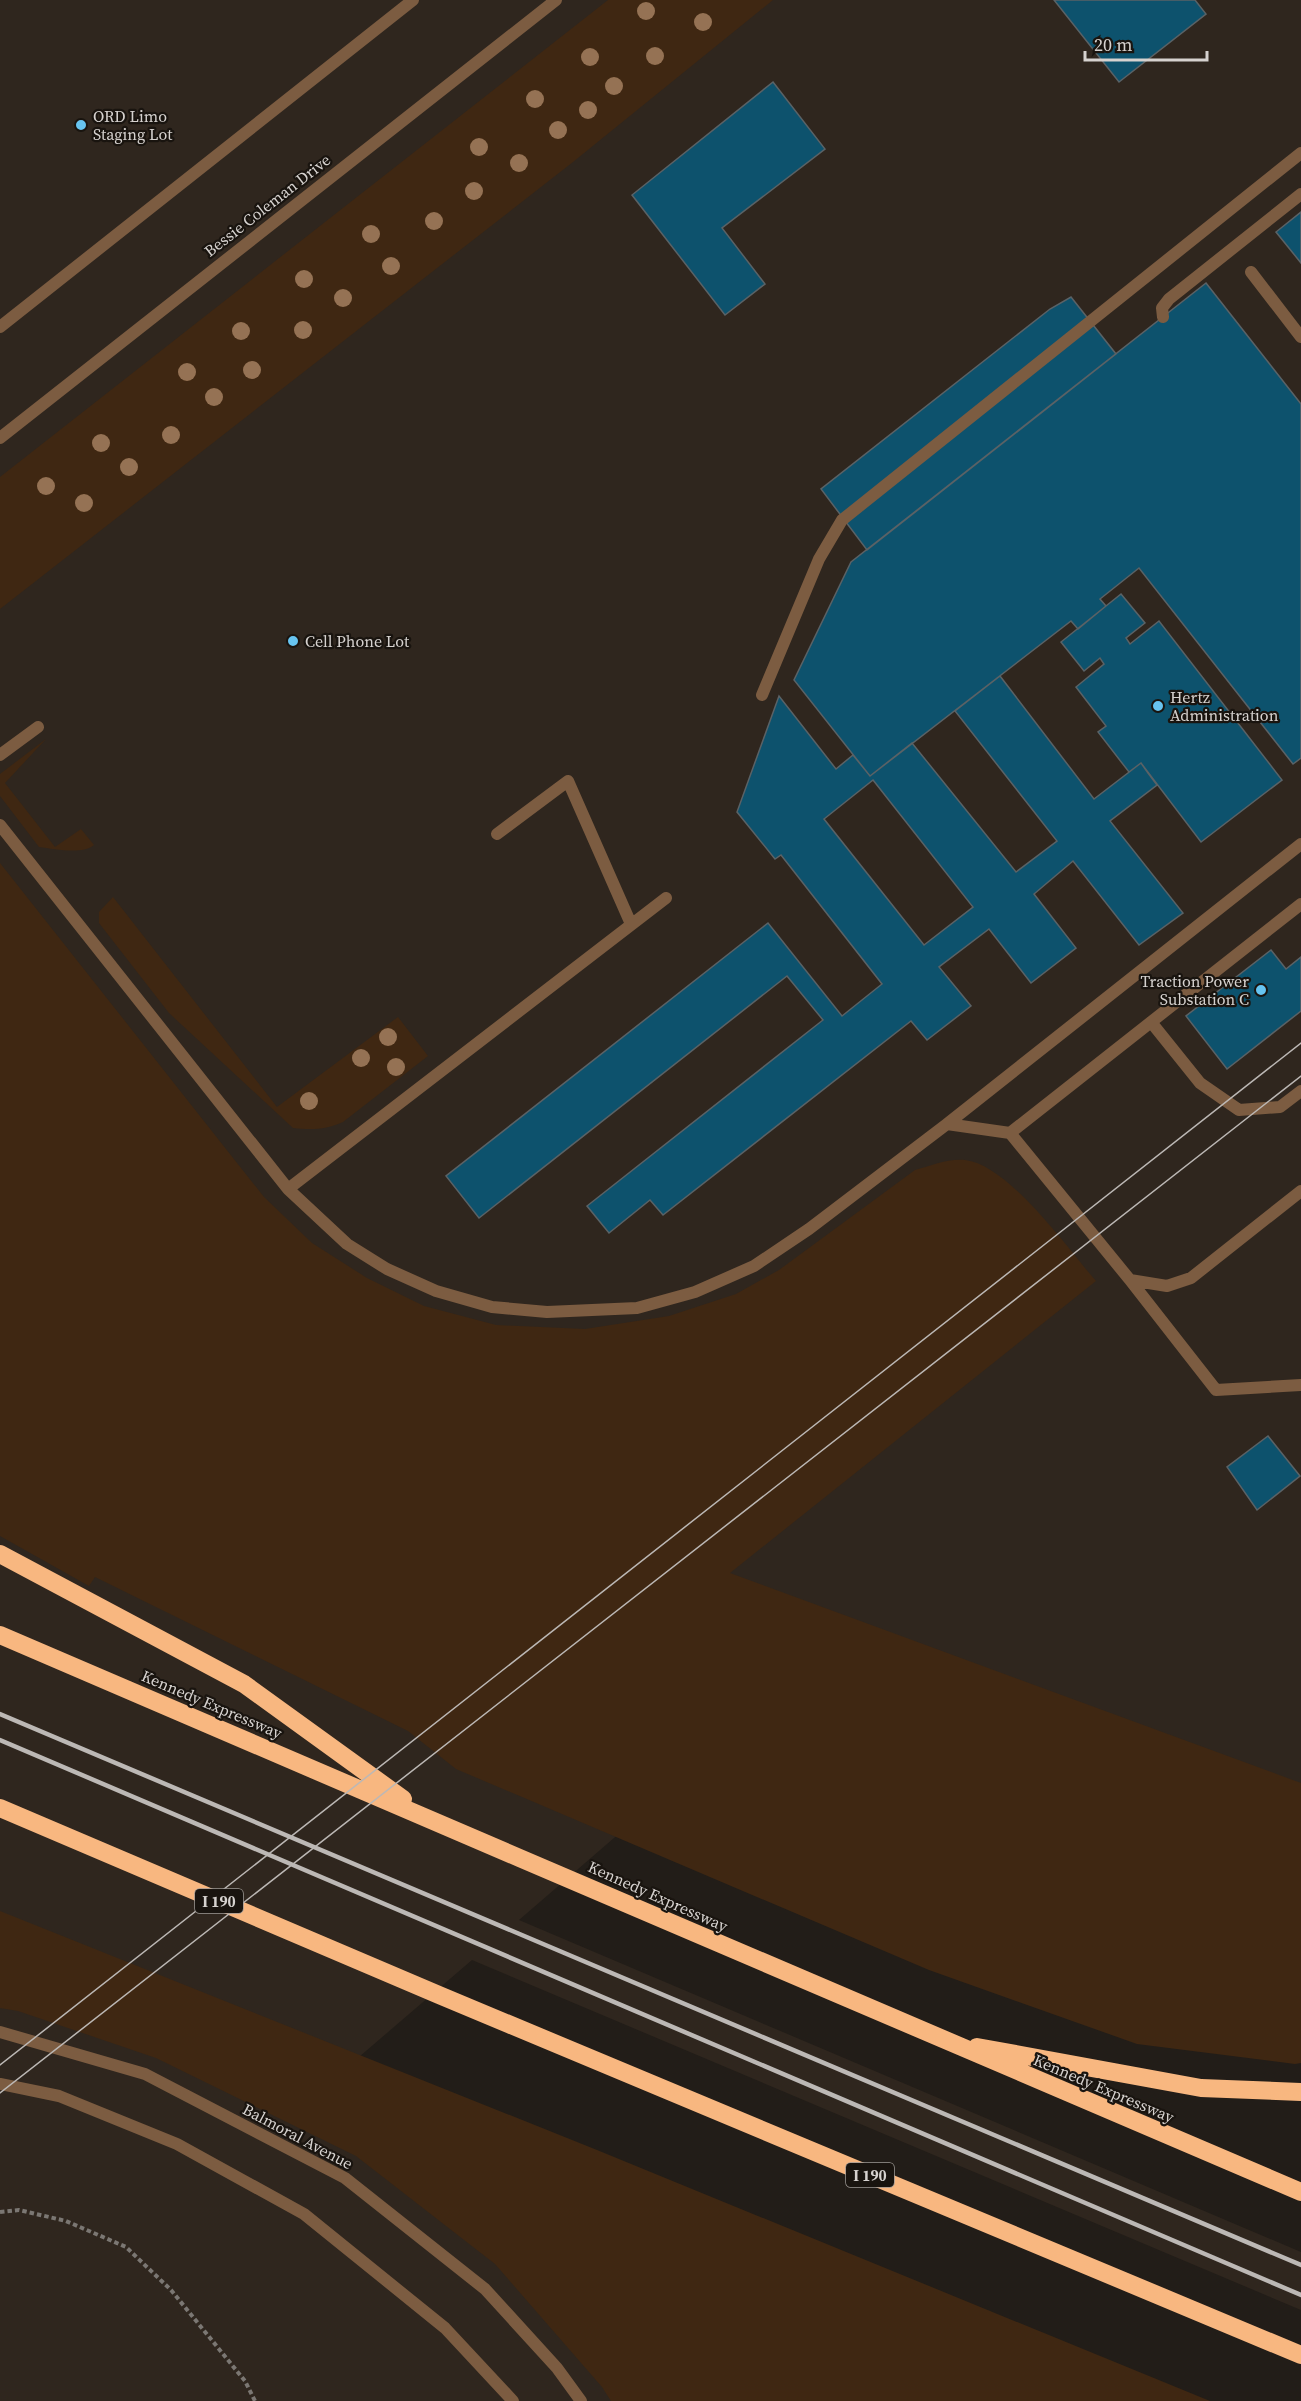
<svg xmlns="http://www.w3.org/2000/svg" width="1301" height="2401" viewBox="0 0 1301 2401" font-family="'Source Serif 4',serif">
	<rect width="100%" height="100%" fill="#221d18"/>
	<path fill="#2f261e" d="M0 0H1301V1919L709 1756 519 1920 1301 2252V2310L472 1960 345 2069 664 2401H0Z"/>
	<path fill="#3f2712" d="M608 0H773L573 162 0 609V477Z
		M46 739 5 783 55 847 81 829 94 845C82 855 55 849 39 847L0 796V774Z
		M0 863 264 1197 312 1243 367 1278 424 1306 496 1325 585 1329 669 1316 736 1294 779 1270 915 1170C930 1166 949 1158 965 1160 1009 1165 1068 1249 1096 1281L730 1573 1301 1783V2063L1295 2064 1137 2044 929 1970 456 1769 408 1731 95 1577 89 1586 0 1536Z
		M113 897 277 1107 398 1017 428 1056 343 1122C326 1130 311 1130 293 1128L169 1013 99 923V912Z
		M0 1911 597 2150 1210 2401H611L602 2387 495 2264 356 2156 156 2058 18 2011 0 2008Z"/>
	<path fill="#0d526d" stroke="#5a6266" stroke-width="1.5" fill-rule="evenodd" d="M1054 0H1195L1206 14 1119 82Z
		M773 82 825 149 722 228 765 284 725 315 632 195Z
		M1301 212V263L1276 232Z
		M1206 283 1301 404V758L1293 764 1139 568 1100 599 1106 606 1078 629 1071 621 870 776 794 680 851 562Z
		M1071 297 1116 354 867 550 821 489 1050 309Z
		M1121 594 1145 623 1126 638 1130 644 1159 621 1282 780 1201 842 1141 763 1129 772 1098 732 1106 726 1076 687 1104 664 1100 658 1084 671 1061 642Z
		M1000 676 1094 799 1141 763 1148 773 1157 785 1110 821 1183 913 1139 945 1073 861 1034 894 1076 948 1031 983 989 929 939 967 971 1006 927 1040 911 1021 663 1215 650 1200 609 1233 587 1206 823 1020 787 976 479 1218 446 1176 768 923 842 1016 882 984 781 855 775 859 737 812 779 696 836 769 853 755 870 776 912 743 1016 872 1057 841 955 711ZM873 780 973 907 924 945 824 819Z
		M1271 950 1286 969 1301 957V1011L1227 1069 1186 1016Z
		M1268 1436 1300 1476 1257 1510 1227 1467Z"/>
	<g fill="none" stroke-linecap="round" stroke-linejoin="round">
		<path stroke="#7b7773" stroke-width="4" stroke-dasharray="4.5 3" stroke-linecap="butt" d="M0 2212 19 2210 66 2221 126 2247 171 2290 245 2381 255 2401"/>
		<path stroke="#7c5c41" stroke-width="12" d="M1251 272 1301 337
			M1163 317 1162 308 1169 299 1301 194
			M762 695 819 559 842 520 1301 153
			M0 755 38 727
			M0 825 288 1189 347 1244 387 1269 436 1291 492 1307 547 1312 637 1308 695 1292 754 1266 809 1229 947 1124 1010 1133 1130 1280 1216 1390 1301 1385
			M497 834 568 781 631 924
			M1151 1022 1200 1083 1239 1110 1280 1107 1301 1091
			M947 1124 1301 844
			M1010 1133 1301 904
			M288 1189 666 898
			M1130 1280 1167 1286 1191 1278 1301 1191"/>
		<path stroke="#7c5c41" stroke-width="12" d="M0 327 413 0
			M0 438 556 0
			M0 2032 145 2074 345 2178 485 2289 557 2368 581 2401
			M0 2084 59 2096 177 2144 304 2214 445 2328 513 2401"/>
		<path stroke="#f8b780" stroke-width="18" d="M0 1554 244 1684 403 1799
			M0 1635C434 1820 866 2009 1301 2192
			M0 1808 439 1995 1301 2355
			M977 2047 1201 2088 1301 2092"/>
		<path stroke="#bcb8b5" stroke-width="1.5" d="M0 2065 1301 1043
			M0 2093 1301 1076"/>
		<path stroke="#bcb8b5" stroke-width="4.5" d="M0 1714 1301 2265
			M0 1740 1301 2295"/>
	</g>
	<g fill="#957254">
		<circle cx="646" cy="11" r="9"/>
		<circle cx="703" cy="22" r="9"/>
		<circle cx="655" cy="56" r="9"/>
		<circle cx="590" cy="57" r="9"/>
		<circle cx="614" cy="86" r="9"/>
		<circle cx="535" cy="99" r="9"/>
		<circle cx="588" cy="110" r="9"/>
		<circle cx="558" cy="130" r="9"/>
		<circle cx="479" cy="147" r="9"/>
		<circle cx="519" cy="163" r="9"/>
		<circle cx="474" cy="191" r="9"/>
		<circle cx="434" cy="221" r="9"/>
		<circle cx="371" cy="234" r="9"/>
		<circle cx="391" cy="266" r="9"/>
		<circle cx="304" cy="279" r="9"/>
		<circle cx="343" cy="298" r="9"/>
		<circle cx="303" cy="330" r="9"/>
		<circle cx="241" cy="331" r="9"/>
		<circle cx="252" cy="370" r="9"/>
		<circle cx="187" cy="372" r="9"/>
		<circle cx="214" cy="397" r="9"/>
		<circle cx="171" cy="435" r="9"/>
		<circle cx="101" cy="443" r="9"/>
		<circle cx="129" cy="467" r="9"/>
		<circle cx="46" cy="486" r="9"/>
		<circle cx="84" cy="503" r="9"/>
		<circle cx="388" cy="1037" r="9"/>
		<circle cx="361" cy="1058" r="9"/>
		<circle cx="396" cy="1067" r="9"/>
		<circle cx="309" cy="1101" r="9"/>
	</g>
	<g fill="#67c4f0" stroke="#19140f" stroke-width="2">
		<circle cx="81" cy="125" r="6"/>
		<circle cx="293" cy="641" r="6"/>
		<circle cx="1158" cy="706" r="6"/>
		<circle cx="1261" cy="990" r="6"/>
	</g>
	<g text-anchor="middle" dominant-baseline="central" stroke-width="4.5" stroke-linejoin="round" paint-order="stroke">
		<g fill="#19140f" stroke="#9d9995" stroke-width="1.5">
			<rect x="195" y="1889" width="48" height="24" rx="4.5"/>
			<rect x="846" y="2163" width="48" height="24" rx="4.5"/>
		</g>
		<g font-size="15" font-weight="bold" fill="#d6d2cf">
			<text x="219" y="1901">I 190</text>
			<text x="870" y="2175">I 190</text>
		</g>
		<g font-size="16" fill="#d6d2cf" stroke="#19140f" text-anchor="start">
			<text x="93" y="116">ORD Limo<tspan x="93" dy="18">Staging Lot</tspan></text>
			<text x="305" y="641">Cell Phone Lot</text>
			<text x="1170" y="697">Hertz<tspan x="1170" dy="18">Administration</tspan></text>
			<text x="1249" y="981" text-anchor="end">Traction Power<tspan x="1249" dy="18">Substation C</tspan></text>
		</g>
		<g font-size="16" fill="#d6d2cf" stroke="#19140f">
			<text transform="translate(267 205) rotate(-38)">Bessie Coleman Drive</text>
			<text transform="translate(212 1704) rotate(23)">Kennedy Expressway</text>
			<text transform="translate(658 1896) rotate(24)">Kennedy Expressway</text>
			<text transform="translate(1104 2088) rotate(23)">Kennedy Expressway</text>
			<text transform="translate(298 2136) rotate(28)">Balmoral Avenue</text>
		</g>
	</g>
	<path d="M1085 51v9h122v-9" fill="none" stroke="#d6d2cf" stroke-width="3"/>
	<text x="1094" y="51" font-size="18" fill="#d6d2cf" stroke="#19140f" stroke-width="4.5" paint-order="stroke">20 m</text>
</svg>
